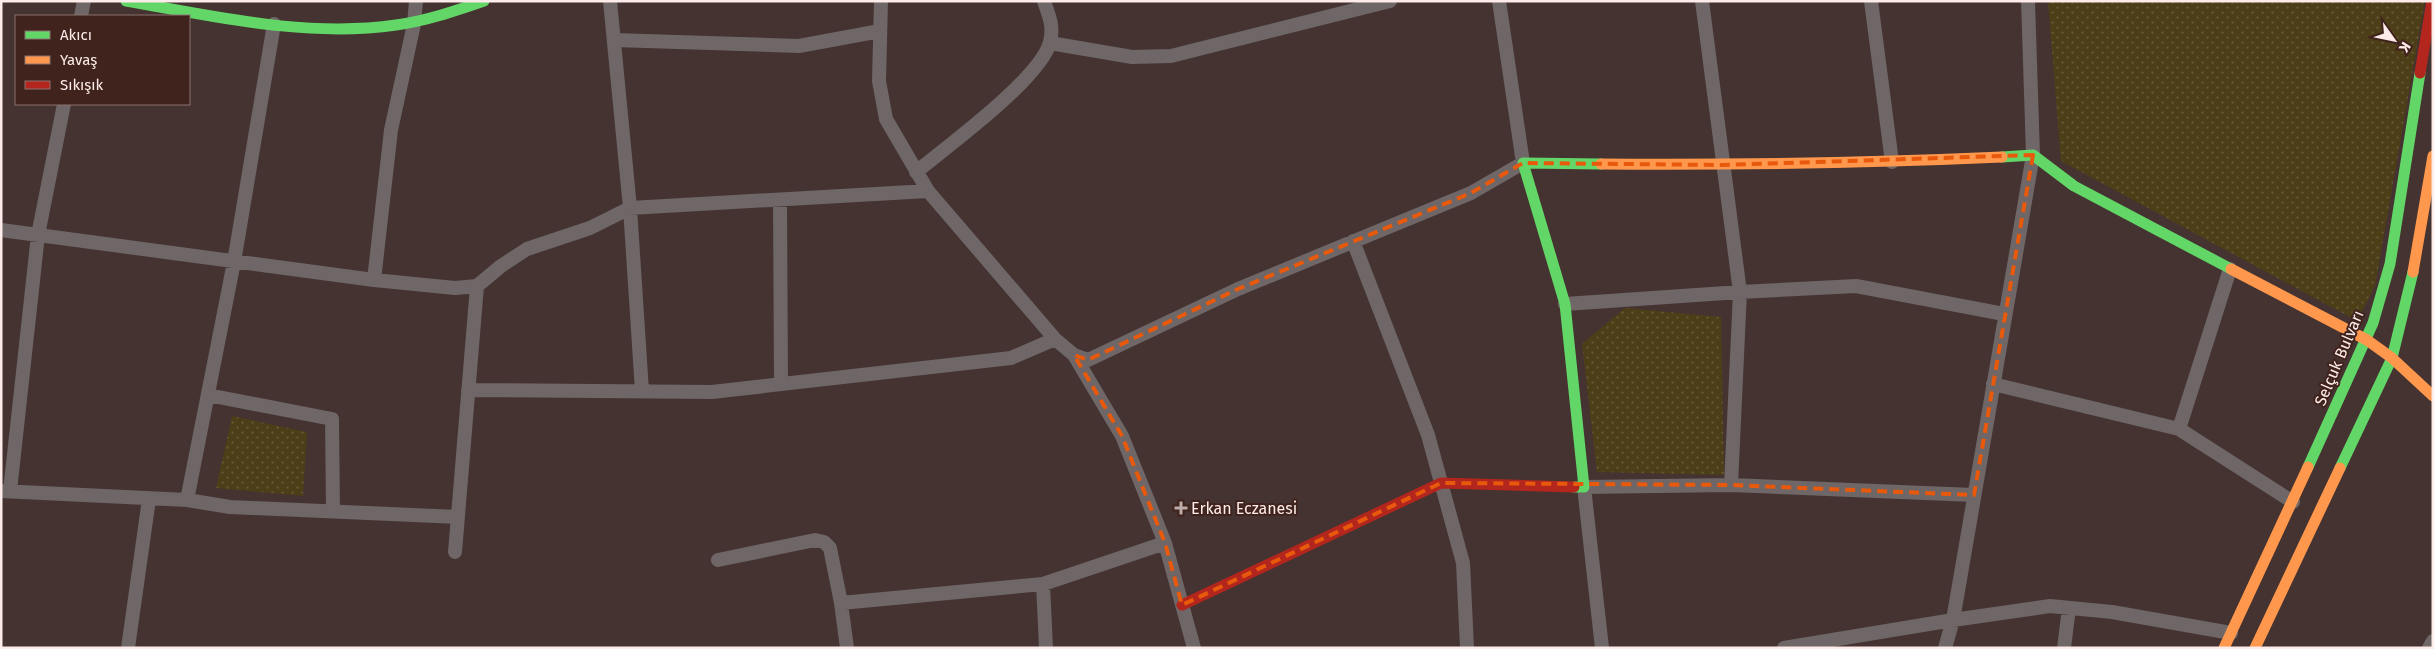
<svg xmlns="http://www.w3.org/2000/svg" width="2434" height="649" viewBox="0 0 2434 649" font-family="'Fira Sans',sans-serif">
	<defs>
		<pattern id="green-dots" width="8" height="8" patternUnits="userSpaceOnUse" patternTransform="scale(1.25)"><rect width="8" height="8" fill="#4c3e17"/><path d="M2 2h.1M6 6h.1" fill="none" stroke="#675a39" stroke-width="1.8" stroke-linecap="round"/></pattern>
	</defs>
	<rect width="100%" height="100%" fill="#443330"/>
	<path fill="url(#green-dots)" d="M2048 1H2425L2375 286 2357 321 2061 161Z
		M1625 308 1721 317 1724 475 1597 472 1582 344Z
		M232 416 307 432 303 496 216 488Z"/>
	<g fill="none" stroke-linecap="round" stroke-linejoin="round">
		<path stroke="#6e6667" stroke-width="14" d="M610 1 630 208 642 391
			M1702 1 1740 292 1731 485
			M1871 1 1892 162
			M81 16 84 1
			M614 40 799 46 880 31
			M1050 43 1132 57 1171 56 1390 1
			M916 172C948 146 1041 78 1050 42 1054 26 1049 16 1044 1
			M780 200 781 384
			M1 230 374 280 455 288 477 286 501 266 527 249 590 228 630 208 928 191
			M1353 241 1428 435 1463 563 1467 648
			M374 280 391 130 414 24 416 1
			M1565 304 1740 292 1856 286 2004 314
			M1055 339 1074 355 1088 360 1238 289 1471 193 1523 163 1499 1
			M1074 355 1122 436 1165 543 1194 648
			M1993 384 2179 429 2230 269
			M468 390 712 392 1011 358 1055 339 928 191 886 119 879 81 881 1
			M208 395 332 419 333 511
			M2179 429 2293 502
			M1 491 187 500 230 507 458 517
			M10 491 38 235 64 104
			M187 500 234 262 274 24
			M455 552 477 286
			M718 560 815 540 824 542 830 548 841 603 847 648
			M1043 584 1046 648
			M841 603 1043 584 1165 543
			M128 648 149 499
			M1602 648 1584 487 1731 485 1974 495
			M1784 648 1953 620 2050 606 2112 612 2231 633
			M1945 648 1953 620 2033 155 2028 1
			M2064 648 2069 608
			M2429 648 2433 641"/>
		<path stroke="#63d668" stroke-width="11" d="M126 1C214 16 306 38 396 25 426 21 455 11 484 1
			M2002 157 2033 155 2074 186 2231 269
			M2308 467 2373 323 2390 264 2420 73
			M2340 468 2392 358 2413 272
			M1574 487H1584L1565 304 1523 163 1601 164"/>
		<path stroke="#ff974d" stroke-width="11" d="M1601 164C1735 165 1868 163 2002 157
			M2231 269 2367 340 2392 358 2433 396
			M2413 272 2433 156
			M2224 648 2308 467
			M2255 648 2340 468"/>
		<path stroke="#b3261e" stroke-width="11" d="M2420 73 2432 1
			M1182 605 1441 483 1574 487"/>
	</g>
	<path fill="none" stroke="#e8590c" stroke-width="4" stroke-dasharray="10 6" stroke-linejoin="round" d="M2033 155 1974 495 1731 485 1441 483 1182 605 1165 543 1122 436 1074 355 1088 360 1238 289 1471 193 1523 163 1723 165Z"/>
	<path fill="#bcaba8" stroke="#41231e" stroke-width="2" d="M1178.5 500.5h5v5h5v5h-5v5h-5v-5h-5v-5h5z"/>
	<g text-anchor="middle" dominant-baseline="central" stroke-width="4" stroke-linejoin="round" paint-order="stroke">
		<g font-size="16" fill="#fdece9" stroke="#41231e">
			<text transform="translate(2339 358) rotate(-67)">Selçuk Bulvarı</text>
		</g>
		<g font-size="16" fill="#fdece9" stroke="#41231e" text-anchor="start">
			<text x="1191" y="508">Erkan Eczanesi</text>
		</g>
	</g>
	<rect width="2434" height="649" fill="none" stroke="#fdece9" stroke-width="5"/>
	<rect x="15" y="15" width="175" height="90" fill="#41231e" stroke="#8c736f"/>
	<rect x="25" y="31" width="25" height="8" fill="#63d668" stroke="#8c736f"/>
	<text x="60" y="40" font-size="15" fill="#fdece9">Akıcı</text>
	<rect x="25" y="56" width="25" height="8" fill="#ff974d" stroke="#8c736f"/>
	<text x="60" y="65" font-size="15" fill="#fdece9">Yavaş</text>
	<rect x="25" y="81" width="25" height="8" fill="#b3261e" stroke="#8c736f"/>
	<text x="60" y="90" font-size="15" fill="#fdece9">Sıkışık</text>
	<g transform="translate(2394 40) rotate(123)" stroke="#41231e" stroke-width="4" paint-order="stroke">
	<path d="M0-4L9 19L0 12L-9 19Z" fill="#fdece9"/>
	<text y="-8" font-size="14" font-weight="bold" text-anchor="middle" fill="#fdece9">K</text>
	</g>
</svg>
